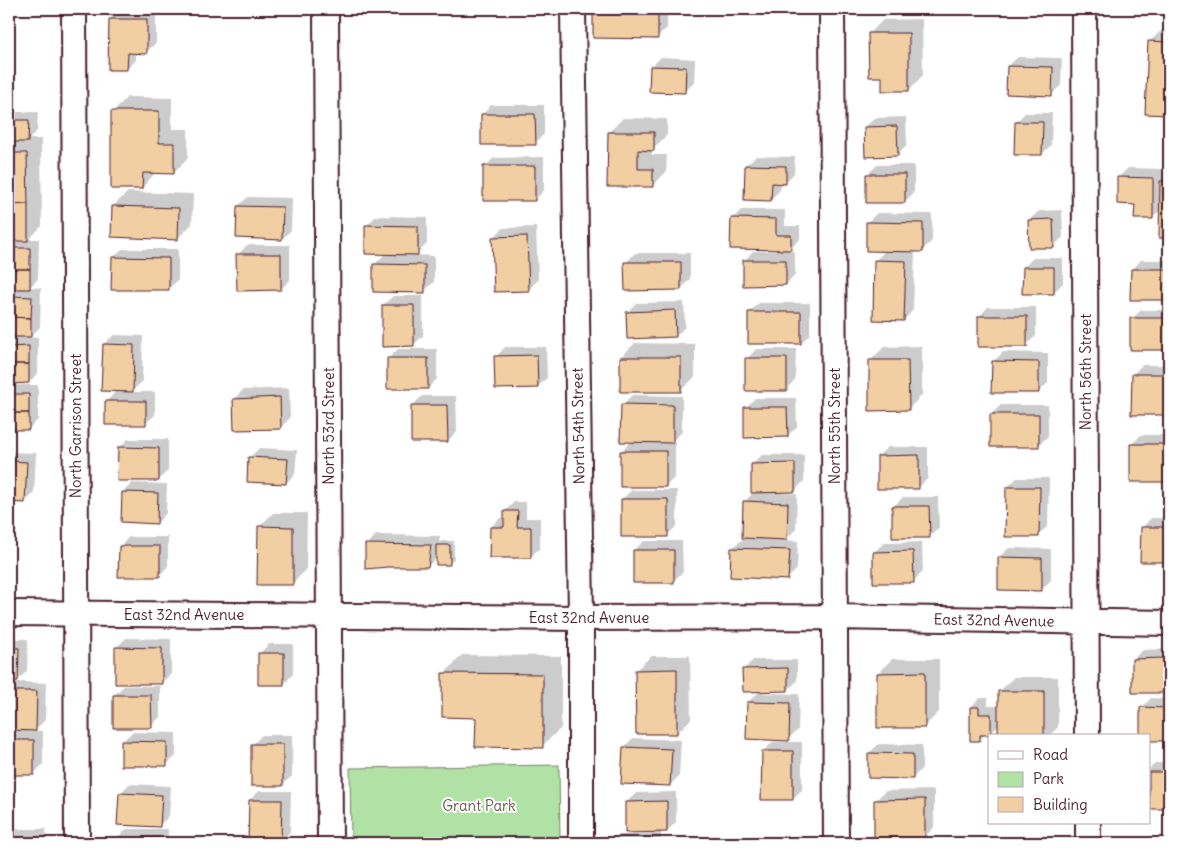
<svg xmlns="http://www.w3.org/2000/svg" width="1178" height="852" viewBox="0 0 1178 852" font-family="Delius,sans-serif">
	<rect width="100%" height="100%" fill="#fff"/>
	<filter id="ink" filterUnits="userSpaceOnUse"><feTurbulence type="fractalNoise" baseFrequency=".02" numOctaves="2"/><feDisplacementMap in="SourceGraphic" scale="10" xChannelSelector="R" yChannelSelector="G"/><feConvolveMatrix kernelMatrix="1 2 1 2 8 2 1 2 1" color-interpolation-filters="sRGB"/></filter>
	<g filter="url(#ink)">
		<path fill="#afe2a4" stroke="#7c8068" d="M559 765 560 843H351L350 768Z"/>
		<path fill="#0003" d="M597 9H667V28L657 37 595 12Z
			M119 10H156V43L146 52H136V60L127 69 110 19Z
			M922 19 923 75 909 90 883 75 869 34 883 20Z
			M1164 28H1169V114L1147 113 1149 42Z
			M661 57 695 59 694 83 684 92 651 67Z
			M1018 57 1062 58 1061 85 1052 94 1008 66Z
			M127 97 172 98V129H188V158L174 173 156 172 142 188 113 112Z
			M491 105H544V134L535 143 482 115Z
			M9 112H38L37 131 29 139H41L42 226 29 239H39L38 279 30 287 41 288 40 327 29 338 38 337V373L29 382H11V385H38V420L28 429H9Z
			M1025 113H1052L1051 145 1042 154 1016 122Z
			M906 117 907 145 898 154 865 127 875 118Z
			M623 118 667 119V135L652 150V155H667L666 172 652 186H608L609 132Z
			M756 156 795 157 794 173 785 183 780 182V190L771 199 746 165Z
			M544 157V190L535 200 484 167 494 158Z
			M877 165H914V192L905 202 867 175Z
			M1128 168 1162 169V180L1169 173V236H1161V209L1152 218 1136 204 1119 177Z
			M128 192 193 194 192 224 178 238 113 206Z
			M248 197 292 198 291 230 282 239 238 206Z
			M741 210H785V226H800V239L788 251H795V275L786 284 744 261 753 251H779V249L732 219Z
			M1062 210 1063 237 1054 246 1030 247 1029 220 1039 211Z
			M877 213 932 214V241L922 250H915L913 310 904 320 875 261 886 250 867 223Z
			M376 216 427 217V244L415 255 434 256V282L424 291 375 264 386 253 366 226Z
			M536 227 538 280 528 290 493 238 503 228Z
			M247 245H290V280L281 289 238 255Z
			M122 249H178V280L168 289 113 258Z
			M635 253H690V279L681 289 626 263Z
			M1033 258H1063V283L1053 293 1024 267Z
			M1141 260H1169V299H1132V270Z
			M393 296H423V336L413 345 383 305Z
			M684 302 685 327 676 336 627 313 636 303Z
			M759 303H810V334L801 343 749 312Z
			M988 307H1036V336L1026 345 979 317Z
			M1141 310H1169V348H1132V319Z
			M114 335 143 336 142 382 131 392H155V415L145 424 106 402 117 390 104 344Z
			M635 343 695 344V377L680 391 621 357Z
			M922 346V395L908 409 870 361 884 347Z
			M505 347H546L547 378 537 387 496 357Z
			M398 349H437V379L428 388 389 358Z
			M756 349H796L795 380 786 389 747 359Z
			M1003 352 1048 353V383L1038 392 993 362Z
			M1142 365H1169V410L1165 414 1133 374Z
			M289 388 290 418 281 427 234 399 243 390Z
			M632 395 682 396V432L671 442H675V477L666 486 621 451 632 441 622 405Z
			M422 396H456L457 432 447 441 413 405Z
			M755 398H796L797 427 787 436 745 408Z
			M1001 405H1048V436L1038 446 991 414Z
			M1141 435H1169V477L1165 481 1132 444Z
			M128 439H168V470L159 480 119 448Z
			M888 447H928V478L918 488 878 456Z
			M259 448 297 450 295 474 286 483 250 457Z
			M9 452 36 453 34 493 25 502 9 501Z
			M762 455H804V481L795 491H779V493L797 494 796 529 785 540 798 541 797 569 788 578 732 548 743 539 744 502 754 492 752 464Z
			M1017 478H1049L1048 526 1038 535 1007 487Z
			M132 483 167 484 166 513 157 523 123 492Z
			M632 490H677V526L667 535 622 499Z
			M903 497H938L939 528 929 537 893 507Z
			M514 502H526V518H540V548L530 557 491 527 500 518H505V511Z
			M273 513H307L306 570 292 584 259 527Z
			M1151 518H1169V557L1165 561 1142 528Z
			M376 535 440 536 439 544 441 541H454V559L450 563 437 557 428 566 367 545Z
			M129 537H168V566L159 576 120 546Z
			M644 541H682L683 572 673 581 634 550Z
			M922 542 923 572 913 581 874 552 884 543Z
			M1009 548 1051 549V580L1042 589 999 557Z
			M126 638 171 639V674L161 683 116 648Z
			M9 639H28L27 671 16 682 46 683 45 720 34 731H43V764L34 774H9Z
			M269 644H293V674L284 684 260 653Z
			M1169 649V686L1164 692 1133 659 1143 650Z
			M462 655 561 656V728L542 746 477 716 444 674Z
			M651 656H690L691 719 677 733 636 670Z
			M892 659H939V712L925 726 878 673Z
			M753 660H797V681L788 690 762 691V693L799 694 798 730 788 739 748 702 760 691 744 669Z
			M1014 677H1058V727L1049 736H999L1000 724 990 734H985L980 739 971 707 980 698H988V706H1000V691Z
			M124 686H160V717L151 726 114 695Z
			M1151 698 1169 699V740L1149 739 1141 708Z
			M132 732 176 733V756L166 765 122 742Z
			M262 735H292V776L282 785 253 744Z
			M633 738 681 740 679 776 670 785 624 747Z
			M773 742H802V790L792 799 763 751Z
			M879 744 922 745V768L913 778 869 753Z
			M1156 763H1169V808H1149V769Z
			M129 784 171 786 169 816 160 825 120 794Z
			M934 790V827L925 837 876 800 885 791Z
			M259 791H291L290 832 279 843H292H259L261 842 250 800Z
			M676 792V822L667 831H661V843H612L620 835 655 833V831L627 802 636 793Z
			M13 829H46V843H9V833Z
			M127 829H168V843H117V838Z
			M755 836 799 837V843H748Z"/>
		<path fill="#f2cfa3" stroke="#4a1f2b" d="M593 11 658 12V39L593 38Z
			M109 19H147V54L128 53 127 70H108Z
			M868 33H909V91H882V77H869Z
			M1148 41 1169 42V115L1145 114Z
			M650 66 686 67 685 93 649 92Z
			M1007 66 1053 67 1052 96 1006 94Z
			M111 111H159V143H174V174L143 173 142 189H111Z
			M481 114H535L536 145H481Z
			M9 120H29L28 142H9Z
			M1015 122H1043L1042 155H1014Z
			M897 126 898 156 865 157 864 127Z
			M608 132H654V151L638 150V169H653V187H607Z
			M9 153H27L28 204 9 205Z
			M745 165 786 166V184L772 183 771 201 744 200Z
			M483 166H535V201H483Z
			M866 174H905V203H866Z
			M1117 177 1153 178V219H1134L1135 205 1117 204Z
			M1160 181H1169V238H1159Z
			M28 204V241H9V205Z
			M112 206 179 208 178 240 111 237Z
			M237 206 283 207 282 240 236 238Z
			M731 218 776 219V235H791V250L730 249Z
			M1053 219 1054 248H1029L1028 220Z
			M866 222 923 223V252L866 251Z
			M365 225 418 226V255L365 254Z
			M527 236 529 291 494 292 492 237Z
			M9 248H30V269H9Z
			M236 254H281V290L237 291Z
			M112 257 169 258V290H111Z
			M743 260H786V285L743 286Z
			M874 260 906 261 904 321 873 320Z
			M624 262H681V290L625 291Z
			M373 264 425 265V293L373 292Z
			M1023 267H1054V294H1022Z
			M9 269H30V289H9Z
			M1131 269H1169V300H1130Z
			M9 296 32 297 31 318 9 317Z
			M382 305H414V346L382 347Z
			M675 310 676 337 627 339 626 312Z
			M748 312H801V344H748Z
			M978 316H1027V347H978Z
			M9 317 31 318V337H9Z
			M1130 318H1169V350H1130Z
			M103 344 134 345 133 392 101 391Z
			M29 346V364H9V347Z
			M537 355 538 388 495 389 494 356Z
			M620 357H681V392H620Z
			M387 358H428V389H387Z
			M745 358H787V391H745Z
			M869 360H908L909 410 869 411Z
			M992 361 1039 362V393H991Z
			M9 364H29V383L9 384Z
			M1132 374H1166V415H1131Z
			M9 394H29V413H9Z
			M280 397 281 429 234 430 233 399Z
			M105 401H146V425H105Z
			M621 404 673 405V443L620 442Z
			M411 405H447L448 442H411Z
			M744 407H787L788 437 744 438Z
			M9 413H29V430H9Z
			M990 414H1039V447H990Z
			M1130 444H1166V482H1130Z
			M118 447 159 448V481H117Z
			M620 451H666V487H620Z
			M919 455V489H877V456Z
			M248 457 288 459 286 484 247 482Z
			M9 461 27 462 25 503 9 502Z
			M795 463V492L751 493V464Z
			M1006 487H1040L1039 537H1005Z
			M122 492 158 493 157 524 121 522Z
			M621 499H668V537H621Z
			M743 501 788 503 787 540 742 538Z
			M892 506H929L930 538H892Z
			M504 511H518L517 527H531V558H489L490 527H504Z
			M258 526 293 527V585H257Z
			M1141 527H1167L1166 562H1140Z
			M365 544 431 545 428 567H388L365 569Z
			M436 545H450V565H436Z
			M119 546H160V577H118Z
			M731 548 790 550 788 580 730 577Z
			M633 550H674V583H633Z
			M913 551 914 583H873V552Z
			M998 557 1042 558V591L998 590Z
			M115 647 162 648V684H115Z
			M9 648H19L18 681H9Z
			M258 653H284V685H258Z
			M1164 658V693H1132V659Z
			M788 668V691L743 692 742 669Z
			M677 669V734H636L635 670Z
			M925 672V728H877V673Z
			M442 673 543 674V748L475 747 476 718 442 717Z
			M9 691H37L36 731 9 730Z
			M998 691H1044V736H998Z
			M113 695H151L152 728H113Z
			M747 702 790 703 789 741 746 739Z
			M970 707H979V714H991V735H980V741H970Z
			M1140 707 1169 708V741H1149V736H1140Z
			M9 740H34V775H9Z
			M121 741 167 742V766H121Z
			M251 744H283V786H251Z
			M623 747 672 749 670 786 621 784Z
			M762 751H793V800H761Z
			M868 753 913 754V779L868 778Z
			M1149 772H1169V809H1149Z
			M119 793 162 795 160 827 117 825Z
			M925 799V838H874V800Z
			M249 800H282L281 843H248Z
			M667 801V832L625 833V802Z
			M9 838H37V843H9Z
			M116 838H159V843H116Z"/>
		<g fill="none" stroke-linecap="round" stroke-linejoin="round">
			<g stroke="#4a1f2b" stroke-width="28">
				<path id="street" d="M74 9 77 843
					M326 9 330 843
					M573 9 581 618V843
					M832 9 836 843
					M1084 9 1087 736
					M9 613 581 618 835 617 1169 623
					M1088 823V843"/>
			</g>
			<use href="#street" stroke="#fff" stroke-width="24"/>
		</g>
	</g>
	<g text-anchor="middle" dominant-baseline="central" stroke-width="4" stroke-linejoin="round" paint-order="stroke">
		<g font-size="15" fill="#4a1f2b" stroke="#fff">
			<text transform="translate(1085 372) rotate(-90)">North 56th Street</text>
			<text transform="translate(75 426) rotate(-90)">North Garrison Street</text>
			<text transform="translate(328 426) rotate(-90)">North 53rd Street</text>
			<text transform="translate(578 426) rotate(-91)">North 54th Street</text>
			<text transform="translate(834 426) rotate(-90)">North 55th Street</text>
			<text x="184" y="614">East 32nd Avenue</text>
			<text x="589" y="617">East 32nd Avenue</text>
			<text transform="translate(994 620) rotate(1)">East 32nd Avenue</text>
		</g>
		<g font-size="15" fill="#685a4f" stroke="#fff">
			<text x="479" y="805">Grant Park</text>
		</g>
	</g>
	<rect width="1178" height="852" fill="none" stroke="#fff" stroke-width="30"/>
	<rect x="15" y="15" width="1148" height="822" fill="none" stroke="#4a1f2b" stroke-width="2" filter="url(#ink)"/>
	<rect x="988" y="734" width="162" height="90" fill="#ffffff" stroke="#b7a5aa"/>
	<rect x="998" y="751" width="25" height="8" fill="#ffffff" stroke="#b7a5aa"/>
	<text x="1033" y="760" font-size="15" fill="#4a1f2b">Road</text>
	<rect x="998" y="772" width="25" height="15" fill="#afe2a4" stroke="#b7a5aa"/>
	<text x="1033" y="784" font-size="15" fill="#4a1f2b">Park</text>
	<rect x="998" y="797" width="25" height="15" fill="#f2cfa3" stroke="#b7a5aa"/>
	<text x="1033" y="810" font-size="15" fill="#4a1f2b">Building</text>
</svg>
